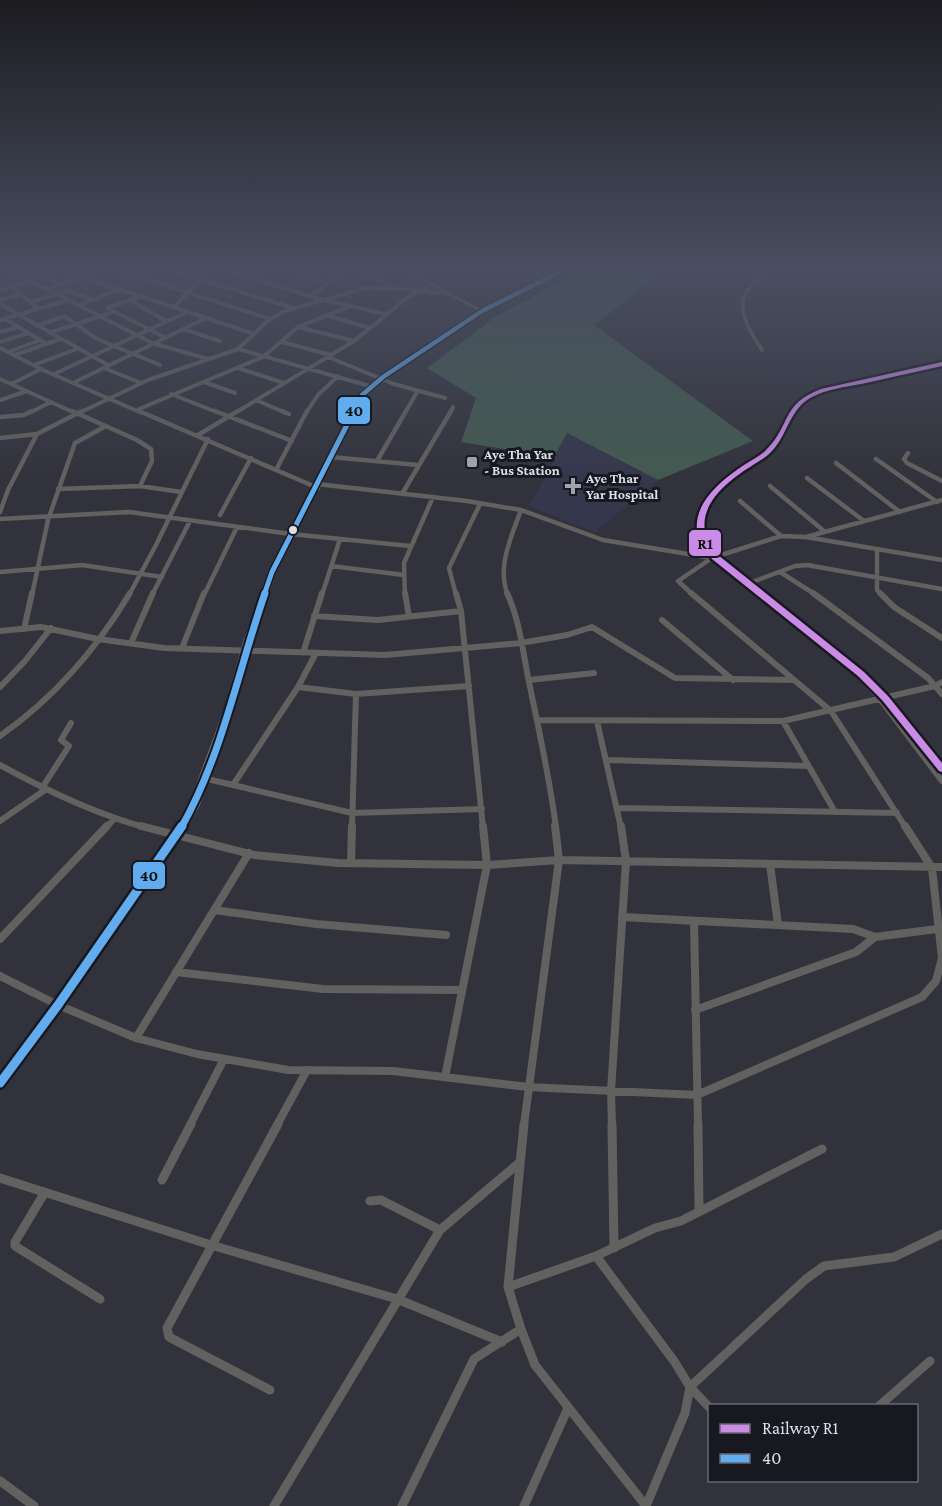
<svg xmlns="http://www.w3.org/2000/svg" width="942" height="1506" viewBox="0 0 942 1506" font-family="'Crimson Pro',serif">
	<rect width="100%" height="100%" fill="#32323c"/>
	<path fill="#35374d" d="M567 433 658 480 595 532 528 506 540 488Z"/>
	<path fill="#435a50" d="M575 270H665L594 325 753 441 658 480 567 433 554 457 461 442 476 398 427 368 495 317 573 275Z"/>
	<g fill="none" stroke-linecap="round" stroke-linejoin="round">
		<path stroke="#62615f" stroke-width="4" d="M3 270 47 289 152 343 208 359
			M19 270 61 284
			M62 270 254 334
			M118 270 270 319
			M171 270 293 308
			M224 270 324 300 385 314
			M358 270 392 287
			M293 272 329 283
			M11 286 39 309
			M47 289 82 277 94 270
			M0 290 63 270
			M141 296 107 308 164 337
			M310 296 347 270
			M0 300 20 294
			M130 300 166 321
			M30 302 68 291 93 300
			M0 304 108 365
			M80 305 120 289
			M174 307 210 270
			M325 315 370 328
			M5 319 47 344
			M0 320 69 300
			M37 326 64 316 97 339 160 365
			M298 327 354 341
			M183 329 220 341
			M0 332 18 327
			M49 333 113 312
			M0 342 28 333
			M282 342 331 355
			M0 348 43 370 142 413
			M238 349 370 386
			M762 350C752 335 735 309 747 291 753 283 762 279 767 270
			M8 352 40 340
			M15 355 60 339
			M328 357 394 384 445 398
			M34 365 77 349
			M104 368 141 383
			M238 368 284 383
			M54 374 187 312
			M0 379 75 413
			M75 382 206 318
			M204 382 235 393
			M11 384 41 369
			M171 394 219 413
			M0 400 27 391
			M256 400 286 413
			M139 409 263 357 298 327 351 306
			M29 413 51 402
			M79 413 148 380 238 349 270 319 285 311 365 288 405 289 450 294
			M235 413 354 341 408 297 432 284
			M306 413 318 395 338 376
			M405 413 417 392
			M450 413 453 407"/>
		<path stroke="#62615f" stroke-width="4.5" d="M72 411 137 440 151 449 152 461 140 486
			M139 411 318 488
			M215 411 292 441
			M282 411 289 414
			M0 417 24 415 32 411
			M198 435 238 411
			M0 438 37 434 82 411
			M908 453 904 459 907 463 942 481
			M331 457 418 465
			M876 459 937 502
			M377 461 406 411
			M836 463 900 512
			M276 470 307 411
			M807 478 864 521
			M317 484 467 501 521 510 603 540 712 558 781 536 806 537 942 560
			M770 486 824 531
			M58 489 140 486 181 492
			M402 494 451 411
			M740 501 781 536
			M0 512 8 490 37 434
			M220 515 251 458
			M0 519 129 512 291 534 410 546
			M806 537 942 500
			M877 550V590L882 595
			M331 566 404 575
			M0 572 82 565 162 577
			M780 572 816 595
			M744 585 795 566 807 565 942 589
			M32 595 48 520 75 443 106 426
			M129 595 156 545 208 439
			M152 595 190 521
			M204 595 237 527
			M322 595 340 539
			M405 595 404 563 433 497
			M456 595 449 568 480 504
			M508 595C496 568 512 535 521 510
			M693 595 678 581 712 558 758 595"/>
		<path stroke="#62615f" stroke-width="6" d="M405 593 409 617
			M456 593 461 611 483 828
			M507 593C520 621 523 653 529 682 539 731 550 779 556 828
			M691 593 831 711 906 828
			M756 593 855 672 877 695 942 781
			M813 593 928 678 942 694
			M880 593 894 607 942 638
			M314 616 378 620 461 611
			M662 620 733 680
			M24 629 32 593
			M0 631 41 627 98 639 164 648 385 655 521 643 567 635 592 627 675 678 794 680
			M131 643 153 593
			M182 648 204 593
			M303 653 322 593
			M529 680 594 673
			M0 687 25 661 51 628
			M298 687 356 694 469 686
			M537 720 783 721 935 686 942 682
			M597 721 621 828
			M783 721 835 812
			M0 736C54 698 96 650 130 593
			M608 760 808 766
			M0 765C47 791 95 814 147 828
			M203 778 352 813 482 809
			M233 785 298 687 316 653
			M42 788 69 746 61 740 71 723
			M618 808 897 813
			M0 821 45 790
			M106 828 114 819
			M352 828 356 694"/>
		<path stroke="#62615f" stroke-width="8" d="M141 826 254 855 338 863 487 865 559 860 942 867
			M351 863 352 826
			M770 864 778 925
			M214 910 316 924 446 935
			M622 917 853 929 875 937
			M694 921 698 1125
			M0 939 107 826
			M176 972 323 989 462 990
			M0 976 58 1005 136 1038 197 1054 288 1070 393 1071 528 1087 697 1095 922 997 936 981 942 958 932 868 905 826
			M695 1010 856 952 875 937 937 929
			M136 1038 249 853
			M445 1077 487 865 483 826
			M190 1125 224 1059
			M277 1125 307 1070
			M524 1125 559 860 555 826
			M612 1125 611 1091 626 861 621 826"/>
		<path stroke="#62615f" stroke-width="9" d="M524 1124 508 1287 521 1329 535 1365 646 1506
			M612 1124 614 1248
			M698 1124 699 1210
			M0 1178 211 1245 397 1299 502 1342
			M162 1180 191 1124
			M45 1192 15 1242V1246L100 1299
			M370 1201 381 1200 440 1230
			M596 1256 674 1361 690 1387 685 1413 646 1506
			M508 1287 596 1256 655 1228 681 1221 822 1149
			M270 1390 169 1337 167 1328 278 1124
			M879 1406 930 1361
			M710 1408 690 1387 806 1279 824 1266 894 1257 942 1234
			M0 1481 34 1506
			M274 1506 440 1230 519 1163
			M402 1506 474 1359 521 1329
			M524 1506 568 1408"/>
		<path fill="#6e6c68" fill-rule="evenodd" d="M405 270H409L484 311 480 312Z"/>
		<path fill="#73706e" fill-rule="evenodd" d="M561 270H567L484 312 385 378 365 396 276 572 253 642 235 706 200 805 181 838 63 1009 5 1088 0 1090V1072L53 1001 173 832 189 804 225 706 243 642 268 572 359 395 381 376 480 310Z"/>
		<g stroke="#171820" stroke-width="7">
			<path id="bus-1-far3" d="M353 413 362 395 383 377 482 311 564 270"/>
		</g>
		<g stroke="#171820" stroke-width="8">
			<path id="bus-1-far2" d="M264 595 272 572 354 411"/>
		</g>
		<g stroke="#171820" stroke-width="11">
			<path id="bus-1-far1" d="M181 828C222 756 238 671 265 593"/>
		</g>
		<g stroke="#171820" stroke-width="14">
			<path id="bus-1" d="M0 1083 58 1005 182 826"/>
		</g>
		<use href="#bus-1-far3" stroke="#60acee" stroke-width="4.5"/>
		<use href="#bus-1-far2" stroke="#60acee" stroke-width="5"/>
		<use href="#bus-1-far1" stroke="#60acee" stroke-width="7"/>
		<use href="#bus-1" stroke="#60acee" stroke-width="9"/>
		<g stroke="#171820" stroke-width="5">
			<path id="rail-1" d="M942 362V366C915 372 888 378 861 384 845 387 827 389 812 397 790 408 788 434 772 451 766 458 757 462 750 467 729 480 700 503 705 531 707 541 712 548 718 555L864 672 888 696 942 763V772L939 771 882 700 858 676 712 559C706 550 699 541 697 530 694 502 723 479 744 465 752 460 761 456 767 449 791 425 781 404 821 389Z"/>
		</g>
		<use href="#rail-1" fill="#ca8be6" fill-rule="evenodd"/>
	</g>
	<linearGradient id="sky" x2="0" y2="1"><stop stop-color="#1c1c21"/><stop offset="0.56" stop-color="#494f61"/><stop offset="1" stop-color="#494f61" stop-opacity="0"/></linearGradient>
	<rect width="942" height="480" fill="url(#sky)"/>
	<g fill="#a0a2ad" stroke="#171820" stroke-width="2">
		<rect x="466" y="456" width="12" height="12" rx="3"/>
		<path d="M570 477h6v6h6v6h-6v6h-6v-6h-6v-6h6z"/>
	</g>
	<circle fill="#dcdeea" stroke="#171820" stroke-width="2" cx="293" cy="530" r="5"/>
	<g text-anchor="middle" dominant-baseline="central" stroke-width="6" stroke-linejoin="round" paint-order="stroke">
		<g font-size="14" font-weight="bold" fill="#dcdeea" stroke="#171820" text-anchor="start">
			<text x="484" y="454">Aye Tha Yar<tspan x="484" dy="16">- Bus Station</tspan></text>
			<text x="586" y="478">Aye Thar<tspan x="586" dy="16">Yar Hospital</tspan></text>
		</g>
	</g>
	<g stroke="#171820" stroke-width="2">
		<rect x="337" y="396" width="34" height="29" rx="6" fill="#60acee"/>
		<rect x="688" y="529" width="34" height="28" rx="6" fill="#ca8be6"/>
		<rect x="132" y="861" width="34" height="29" rx="6" fill="#60acee"/>
	</g>
	<g font-size="16" text-anchor="middle" font-weight="bold" fill="#111">
		<text x="354" y="416">40</text>
		<text x="705" y="549">R1</text>
		<text x="149" y="881">40</text>
	</g>
	<rect x="708" y="1404" width="210" height="78" fill="#171820" stroke="#666771" stroke-width="1.5"/>
	<rect x="720" y="1424" width="30" height="9" fill="#ca8be6" stroke="#666771" stroke-width="1.5"/>
	<text x="762" y="1434" font-size="18" fill="#dcdeea">Railway R1</text>
	<rect x="720" y="1454" width="30" height="9" fill="#60acee" stroke="#666771" stroke-width="1.5"/>
	<text x="762" y="1464" font-size="18" fill="#dcdeea">40</text>
</svg>
